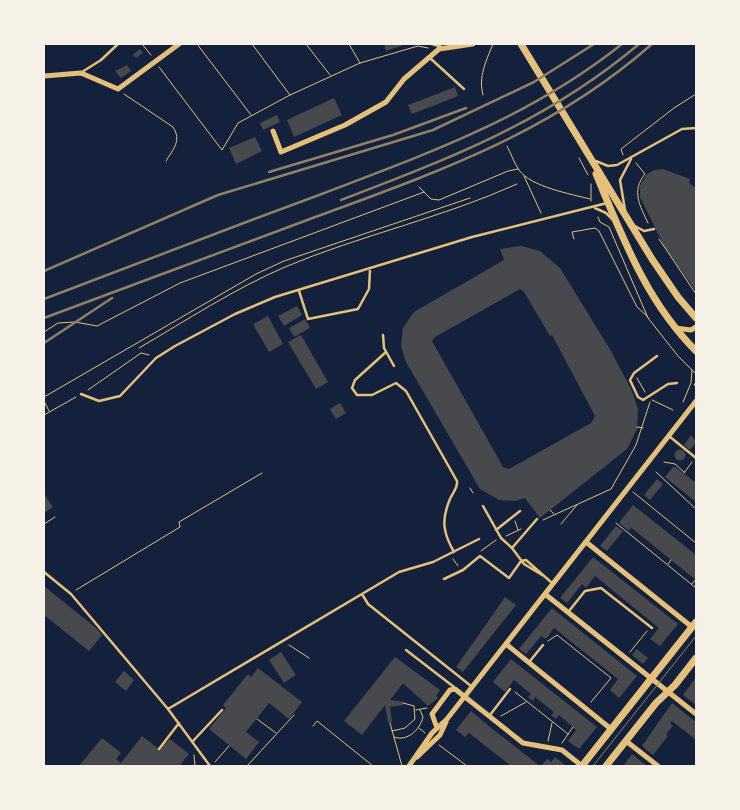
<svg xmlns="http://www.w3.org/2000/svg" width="740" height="810" viewBox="0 0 740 810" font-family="Lora,serif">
	<rect width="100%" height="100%" fill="#14213d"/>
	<path fill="#48494c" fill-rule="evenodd" d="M384 44H406L386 51Z
		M140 49 143 53 136 58 133 55Z
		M127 65 131 71 121 78 115 71Z
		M455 87 458 96 412 114 408 105Z
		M334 98 342 115 294 137 287 120Z
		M277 115 280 122 263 130 260 123Z
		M255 137 262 151 236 164 229 148Z
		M663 169 690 179 689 183 696 188V291L665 248 640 197V186L646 175 654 170Z
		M521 246 540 251 560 268 611 351 632 391 638 409 637 429 627 449 540 518 525 498 515 501 499 500 480 489 406 362 401 346 403 328 414 312 504 260 500 249ZM520 289 524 292 550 336 552 335 595 416 591 423 509 469 503 467 432 341 435 337Z
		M297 306 302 315 284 326 278 316Z
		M268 316 283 344 269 352 253 324Z
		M305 319 310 328 294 337 289 328Z
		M301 335 328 382 316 389 288 342Z
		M340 403 346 413 336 419 330 409Z
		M691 435 696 442 690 450 684 445Z
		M674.5 455a5.5 5.5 0 1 1 11 0a5.5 5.5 0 1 1-11 0Z
		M674 466 696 483V502L665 477Z
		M657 479 663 484 650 500 644 495Z
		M44 494 53 507 44 513Z
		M633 505 696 555V580L634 530 631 528 629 531 619 523Z
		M616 526 623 531 607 551 600 546Z
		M593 557 678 624 660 646 650 639 659 628 595 576 586 588 582 584 567 603 560 598Z
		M44 586 96 628 102 635 89 651 44 615Z
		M505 597 516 605 463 672 456 667 459 663Z
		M552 608 637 676 619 698 610 690 618 679 554 628 546 639 541 636 526 654 519 649Z
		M637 649 648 658 643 664 632 655Z
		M281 652 296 675 284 683 269 660Z
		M395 657 440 690 436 696 438 698 428 706 403 683 390 700 404 702 403 705 390 707 392 722 388 723 385 705 362 735 344 721Z
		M511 659 597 727 579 749 568 741 576 730 559 715 556 719 551 715 554 712 535 697 533 701 528 697 531 694 514 680 505 692 493 682Z
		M258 668 302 702 289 719 269 703 246 732 259 742 246 759 209 729 226 708 223 705 248 674 251 677Z
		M124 671 134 680 126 691 115 682Z
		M696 677V705L683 695Z
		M672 703 696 722V740L672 721 670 723 673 726 666 734 668 736 653 755 642 746Z
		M471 711 490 727 540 766H511L469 733 465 737 456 730Z
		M142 736 159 749 170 739 189 754 179 766H79L102 738 121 753 116 759 121 763Z
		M632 754 647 766H623Z
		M555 757 566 766H541L547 759 551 762Z"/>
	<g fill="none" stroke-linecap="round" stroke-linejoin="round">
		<path stroke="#e5c07b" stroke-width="1" d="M142 44 151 55
			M197 44 251 115
			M252 44 290 95
			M306 44 330 75
			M349 44 360 63
			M159 67 222 150 238 123 290 95 360 63 418 46 428 48
			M124 94 173 127C182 141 173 149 166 161
			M483 95C478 77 486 61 493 44
			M507 146C511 153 514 163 519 170 531 187 571 194 590 199
			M623 155 621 149 674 108 696 94
			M579 158 588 175
			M636 163 645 174C631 191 640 206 648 223
			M524 176 541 213
			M591 184V201
			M419 187 431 199 439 200 508 171 518 169
			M598 217 600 222 609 227 648 318 678 356 696 374
			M574 239 572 232 595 228 599 231 637 307 648 317
			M659 239 696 294
			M44 332 58 323 75 322 97 326 180 283 424 192
			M139 348C187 320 234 289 285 267 361 235 442 218 517 184
			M637 378 645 392
			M696 382 694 385 696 386
			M88 390 141 353 149 355
			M44 397 256 274 284 261 470 198
			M652 400 673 410
			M44 401 49 411
			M683 402 691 383 692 370
			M44 415 76 397
			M637 427 643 428
			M664 462 675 464 684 472
			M656 472 696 509
			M684 473 692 462
			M470 488 473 493
			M633 492 696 543
			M550 510 554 514
			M543 520 611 489 636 445 650 402
			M515 521 518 530
			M616 523 696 588
			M44 524 55 517
			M561 524 577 505
			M506 536 521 529
			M481 551 496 540
			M453 559 458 566
			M668 564 671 560
			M692 584 696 579
			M76 590 180 527 179 522 262 473
			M548 641 557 635 611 678 591 702
			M289 645 309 658
			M630 652 647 631
			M515 692 568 734
			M416 710 427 708
			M501 716 526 702
			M257 719 276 733
			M390 723 402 766
			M313 726 317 721 373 766
			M419 728 425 733
			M392 731 405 728 415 719 414 706 403 703
			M394 737C407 742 420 730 423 717L420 710
			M548 741 552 723
			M562 743 573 727
			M439 745 467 766
			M194 755 195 766
			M215 762 229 746
			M247 766 294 715"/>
		<path stroke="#e5c07b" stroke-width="2.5" d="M432 44 442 47
			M430 58 464 89
			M82 72 101 60 118 44
			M596 161 608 166 617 165 682 129 696 128
			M595 208 606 213 613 220
			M625 210 620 180 631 159
			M635 226 644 231 654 229
			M299 291 308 319 358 309 369 289 370 270
			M383 335 384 348 394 366
			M386 352 355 380 352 388 357 395H372L396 383 406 391 457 481C458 488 453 492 450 499 441 520 443 533 454 552
			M657 356 634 373 630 380 638 397 643 400 668 384 677 383
			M81 394 99 401 120 396 156 358 175 346 235 314 275 297 472 237 607 203
			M669 436 696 458
			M483 506 501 538 512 548
			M537 519 512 548 524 564 542 575
			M496 530 520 511
			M44 572 71 594 168 709 210 766
			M444 579 463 570 480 556 509 578 521 561 526 560 552 583
			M362 594 368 604 471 686
			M569 611 585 591 601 588 652 628
			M406 650 454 687
			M530 661 543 645
			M168 709 399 572 433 562 479 539
			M490 715 510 689
			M193 741 222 710
			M159 749 179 723"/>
		<path stroke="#e5c07b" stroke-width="5" d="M44 76 81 73 118 89 179 44
			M273 131 281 152 345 125 386 102 404 79 439 49 473 44
			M675 328 691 330 696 327
			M586 542 692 627
			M545 594 696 714
			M506 644 611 729
			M437 728 432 714 450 690 455 689 523 743 562 750 582 766
			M626 741 658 766
			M417 757 440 735 446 722
			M409 766 432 733 447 719 696 401"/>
		<path stroke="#e5c07b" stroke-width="7" d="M521 44 652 259 678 297 696 318
			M596 174C623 238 646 301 696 351
			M582 766 696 622
			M606 766 656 703 675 685 696 658"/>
		<path stroke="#918062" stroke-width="1" d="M593 766 696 636"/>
		<path stroke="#918062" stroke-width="2.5" d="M269 172 393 135 466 108
			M341 200C451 158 548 121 639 44
			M44 271 218 195 433 130 534 82 594 44
			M44 299C135 264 227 229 319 195 429 153 529 118 622 44
			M44 318C133 285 221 252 310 219 435 173 550 134 652 44
			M44 343 112 298"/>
	</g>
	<rect width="740" height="810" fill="none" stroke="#f6f1e7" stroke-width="90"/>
</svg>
